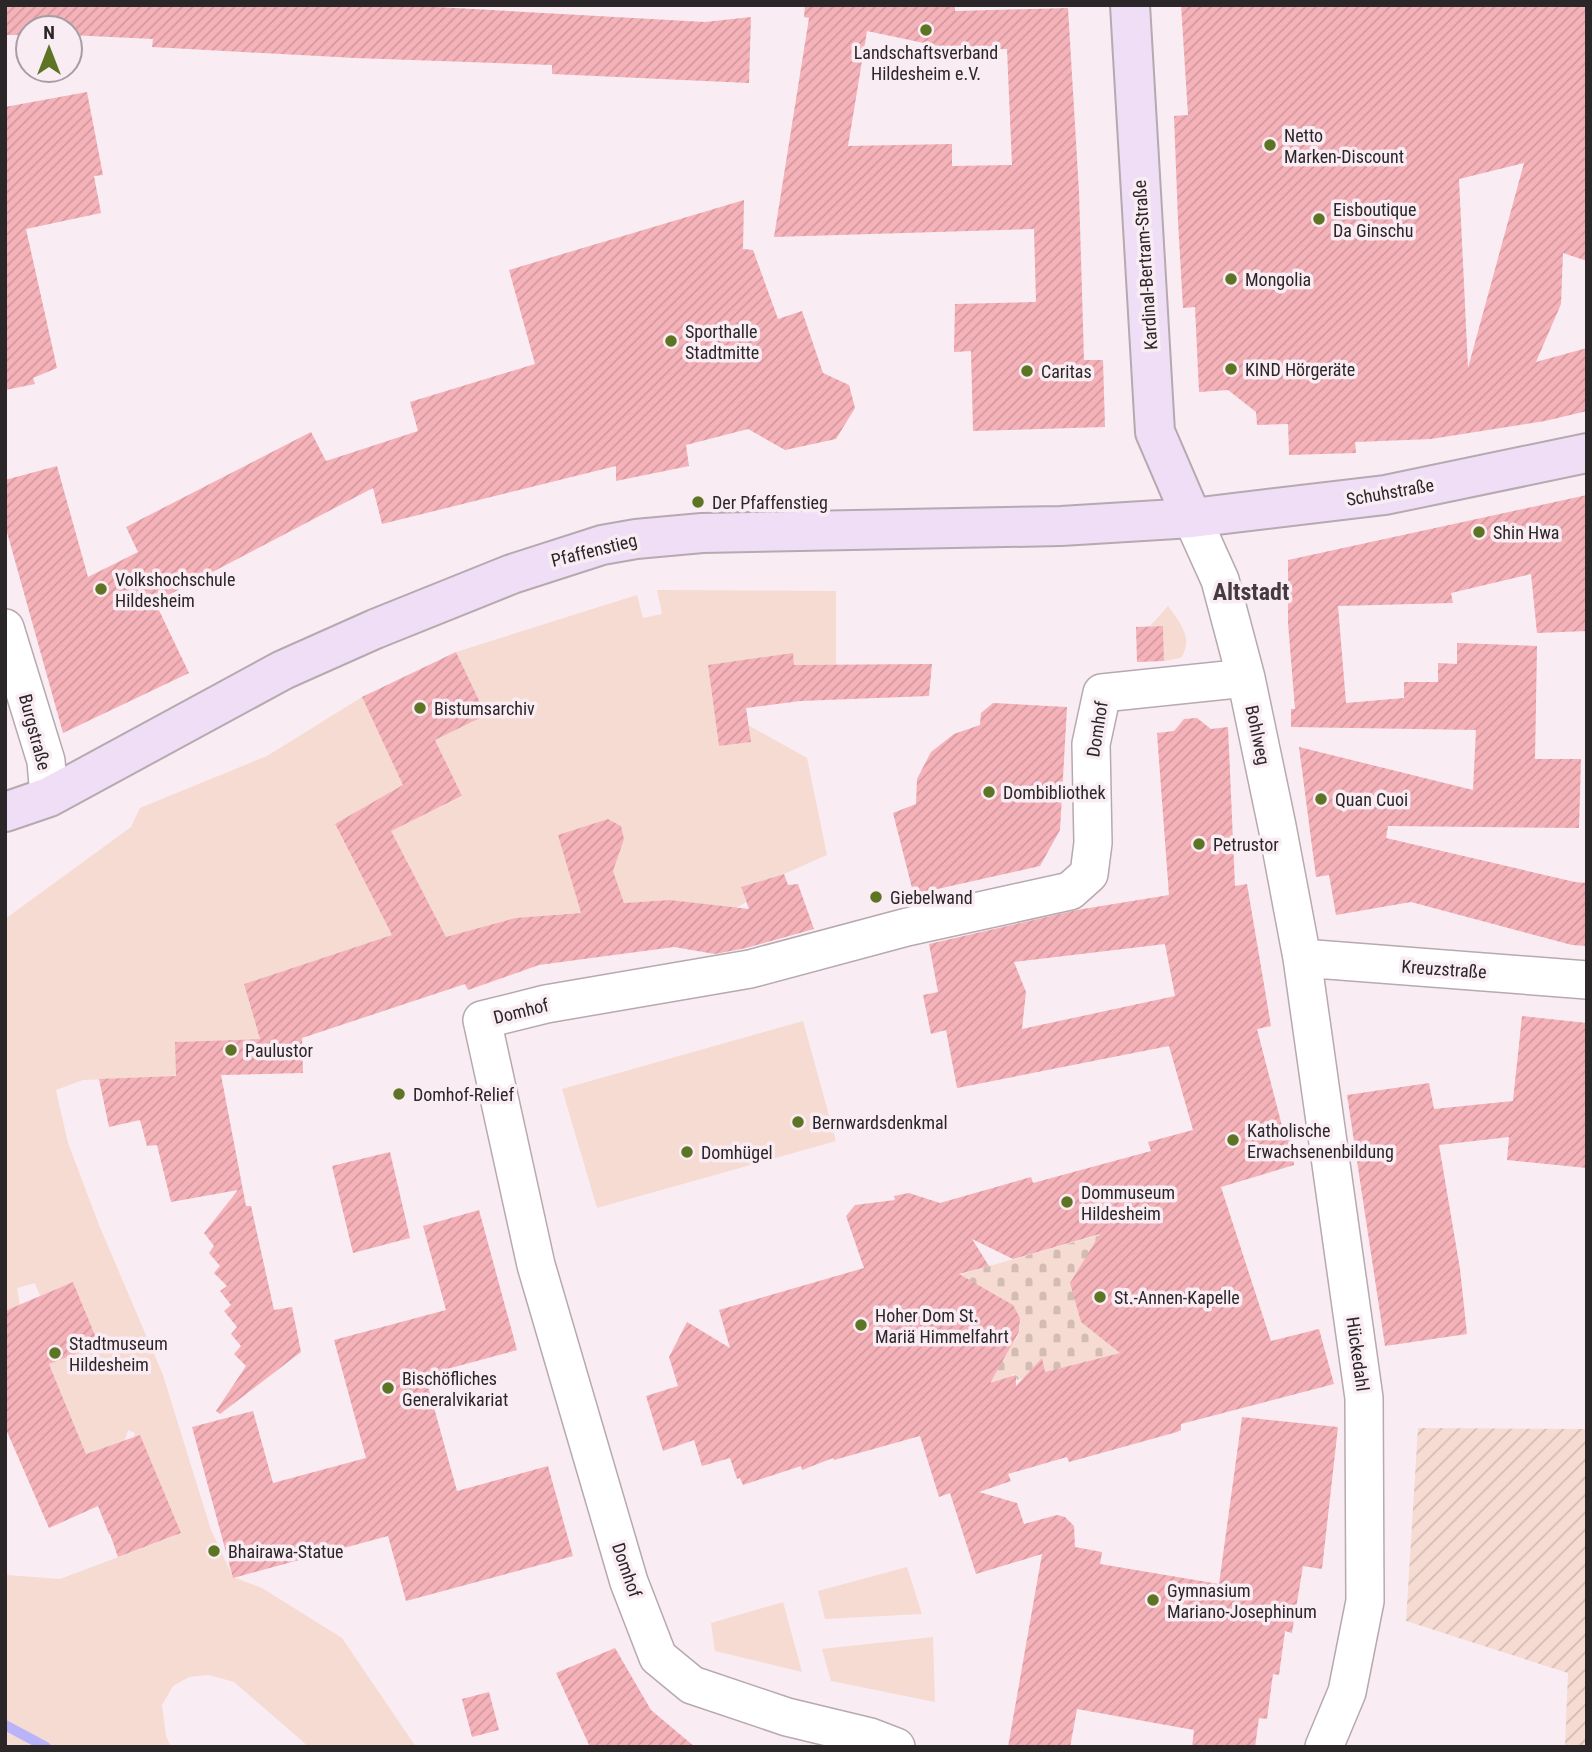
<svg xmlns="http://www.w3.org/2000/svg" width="1592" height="1752" viewBox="0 0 1592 1752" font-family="'Roboto Condensed',sans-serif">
	<defs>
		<pattern id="cemetery-stones" width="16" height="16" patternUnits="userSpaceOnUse" patternTransform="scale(1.75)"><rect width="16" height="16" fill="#f6dbd2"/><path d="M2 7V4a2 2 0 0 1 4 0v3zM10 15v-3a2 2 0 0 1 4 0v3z" fill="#d3bcb4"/></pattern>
		<pattern id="garden-furrows" width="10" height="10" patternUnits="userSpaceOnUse" patternTransform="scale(1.75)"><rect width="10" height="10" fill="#f6dbd2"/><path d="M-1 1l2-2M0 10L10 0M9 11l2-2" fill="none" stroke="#d3bcb4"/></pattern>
		<pattern id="building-hatch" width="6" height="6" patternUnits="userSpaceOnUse" patternTransform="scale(1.75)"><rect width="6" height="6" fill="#f5b2b9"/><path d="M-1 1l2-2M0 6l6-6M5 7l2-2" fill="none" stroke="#d2999f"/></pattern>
	</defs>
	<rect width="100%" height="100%" fill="#f9ecf3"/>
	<path fill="#f6dbd2" d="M657 590 836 591V665H794L793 654 708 665 719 746 750 742 748 725 807 758 827 855 784 874 741 887 746 902 736 908 670 900 624 903 608 859 624 839 621 826 608 819 559 835 581 913 515 918 445 938 375 802 335 825 392 935 244 984 260 1039 176 1042V1076L83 1080 56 1090 68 1143 99 1225 163 1375 211 1530 233 1577 262 1588 342 1638 416 1747H309L234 1682 209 1675 189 1677 173 1686 162 1705 166 1736 171 1747H5V1577L7 1575 60 1579 177 1535 150 1459 132 1444 135 1433 128 1430 125 1440 86 1454 49 1364 99 1345 73 1282 40 1296 35 1283 17 1288 20 1305 5 1311V919L131 827 140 808 267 756 362 697 419 817 462 797 435 740 486 715 456 652 637 595 643 618 662 614Z
		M1168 606C1180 623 1194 638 1181 658L1164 661 1163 626H1150Z
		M803 1021 836 1141 597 1208 562 1089Z
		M907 1567 922 1614 825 1619 818 1591Z
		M783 1602 802 1672 715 1651 711 1623Z
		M933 1637 935 1702 831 1681 822 1649Z"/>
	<path fill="url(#cemetery-stones)" d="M1152 1220 1187 1336 1045 1372 1043 1367 1042 1373 1017 1380 1015 1374 1012 1375 1013 1381 988 1388 998 1352C1009 1347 1018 1342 1020 1329 1024 1301 975 1286 954 1276Z"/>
	<path fill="url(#garden-furrows)" d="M1418 1428 1587 1429V1747H1565L1568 1673 1406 1621Z"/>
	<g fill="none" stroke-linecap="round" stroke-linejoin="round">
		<path stroke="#bab3f9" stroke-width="10" d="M5 1725 46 1747"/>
	</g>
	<path fill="url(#building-hatch)" fill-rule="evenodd" d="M5 5H401L705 22 751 17 749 83 552 74V65L355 58 152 47 153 39 70 35V28H28V35H5Z
		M805 5H955V11L1068 8 1079 192 1084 360H1103L1105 427 973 431 971 351 954 352 955 304 1036 302 1034 229 774 237 809 18 804 17ZM867 31 957 50 1007 49 1012 165 952 166V144L848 146Z
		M1181 5H1587V261L1563 253 1561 304 1536 362 1587 348V411L1545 421 1431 439 1355 442 1356 453 1289 455 1288 424 1257 425 1256 412 1228 390 1199 392 1195 307 1183 308 1178 221 1174 116 1188 115ZM1524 163 1468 368 1459 179Z
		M87 92 103 175 94 176 101 213 26 229 57 368 33 378 35 384 5 390V107Z
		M744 200 743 249 753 250 778 319 802 311 823 373 849 385 855 408 836 439 785 450 748 429 686 445 689 466 616 481V466L382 524 373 488 155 602 189 673 63 733 5 525V480L57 466 88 577 138 552 126 527 311 432 326 461 418 431 410 402 535 364 509 270Z
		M1587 495V631L1537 633 1531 574 1451 593 1453 603 1338 606 1346 703 1404 698V682H1438V663L1457 664V643L1537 646 1535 759H1581L1579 828 1388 826 1386 838 1575 882 1587 883V946L1572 945 1411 902 1336 915 1329 875 1316 877 1299 747 1473 790 1476 730 1291 727V709H1295L1288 623V560Z
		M1163 626 1164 661 1137 662 1136 627Z
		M456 652 486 715 435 740 462 796 391 831 446 937 515 918 581 913 558 835 608 819 621 826 624 839 613 871 624 903 670 900 749 909 741 887 784 874 788 885 798 884 814 929 746 948 715 954 674 947 539 965 468 990 465 984 302 1038 303 1073 221 1075 246 1206H251L274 1310 292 1307 301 1352 220 1414 216 1411 246 1366 234 1354 241 1346 231 1334 237 1327 224 1311 231 1305 220 1291 227 1286 214 1273 220 1266 209 1253 214 1246 204 1233 238 1190 171 1202 157 1145 147 1146 140 1120 109 1127 99 1079 176 1076 175 1042 260 1039 244 984 392 935 335 824 403 785 362 697Z
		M793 653 794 665 932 664 929 696 800 701 746 708 751 742 719 746 708 665Z
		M993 703 1067 707 1060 830 1040 866 924 892H913L893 813 916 804 917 779 931 752 954 734 980 725 981 713Z
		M1197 718 1211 729 1228 727 1235 886 1247 884 1271 1026 1257 1029 1282 1126 1290 1124 1294 1165 1221 1187 1271 1341 1319 1329 1334 1384 1181 1424V1430L1177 1432 1069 1462 1067 1457 1008 1474 1011 1481 979 1492 1017 1503 1024 1524 1057 1515 1065 1517 1074 1526 1075 1547 1102 1552 1100 1564 1219 1584 1242 1417 1338 1427 1322 1569 1303 1566 1292 1633 1285 1631 1279 1675 1273 1674 1267 1719 1259 1718 1255 1747H1192L1194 1730 1077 1709 1070 1747H1008L1042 1554 976 1574 950 1493 939 1497 920 1436 834 1460 833 1458 802 1470 801 1466 743 1485 740 1478 737 1479 730 1458 702 1466 694 1440 663 1451 646 1396 678 1386 669 1357 687 1322 730 1348 719 1310 864 1268 846 1216 855 1205 895 1200 894 1196 909 1193 940 1203 1031 1177 1033 1183 1151 1151 1148 1142 1193 1130 1169 1046 957 1088 946 1030 931 1034 923 995 938 992 929 944 1077 910 1169 895 1157 733 1174 731 1184 719ZM1165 944 1175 996 1022 1029 1026 992 1014 962ZM1100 1234 1070 1283 1081 1322 1120 1353 1045 1372 1042 1358 1016 1386V1375L990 1383 1019 1332 1020 1318 1013 1305 959 1274 989 1266 972 1239 1013 1259Z
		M1522 1016 1587 1023V1168L1507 1160 1509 1137 1439 1145 1460 1269 1467 1334 1385 1346 1347 1095 1429 1083 1434 1109 1513 1101Z
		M390 1152 410 1238 353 1253 332 1166Z
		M479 1210 517 1350 425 1375 457 1491 548 1466 573 1556 406 1601 388 1536 233 1578 192 1427 253 1411 273 1483 366 1458 334 1340 446 1310 423 1226Z
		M73 1282 99 1345 49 1364 86 1454 140 1435 181 1533 118 1557 110 1534H109L98 1506 49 1528 5 1427V1311Z
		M615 1648 651 1710 695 1747H590L556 1673Z
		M489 1692 499 1730 472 1737 462 1699Z"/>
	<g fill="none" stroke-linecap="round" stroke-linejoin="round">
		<g stroke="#b6a9b0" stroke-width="40">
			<path id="street" d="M1192 518 1220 580 1246 678 1277 826 1302 958 1364 1398 1365 1601 1347 1692 1324 1747
				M5 628 46 761 49 797
				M1302 958 1587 980
				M896 1747 870 1737 787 1717 692 1685 658 1657 629 1582 536 1265 482 1020 546 1004 750 969 907 927 1070 891 1089 874 1093 843 1091 744 1102 693 1246 678"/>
		</g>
		<g stroke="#b6a9b0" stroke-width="42">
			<path id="secondary" d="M1130 5 1155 432 1192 518
				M5 812 49 797 283 670 375 629 512 574 602 545 636 539 702 533 1061 526 1192 518 1385 495 1587 453"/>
		</g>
		<use href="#street" stroke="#fff" stroke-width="37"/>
		<use href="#secondary" stroke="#efdef5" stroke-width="38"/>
	</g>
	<g fill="#5e7425" stroke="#f9ecf3" stroke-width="2.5">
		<circle cx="926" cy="30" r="7"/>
		<circle cx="1270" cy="145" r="7"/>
		<circle cx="1319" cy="219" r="7"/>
		<circle cx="1231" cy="279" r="7"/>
		<circle cx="671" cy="341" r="7"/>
		<circle cx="1231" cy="369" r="7"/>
		<circle cx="1027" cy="371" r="7"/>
		<circle cx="698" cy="502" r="7"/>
		<circle cx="1479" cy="532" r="7"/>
		<circle cx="101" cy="589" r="7"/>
		<circle cx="420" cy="708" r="7"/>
		<circle cx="989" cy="792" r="7"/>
		<circle cx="1321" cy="799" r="7"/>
		<circle cx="1199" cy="844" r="7"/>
		<circle cx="876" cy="897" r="7"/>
		<circle cx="231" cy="1050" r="7"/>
		<circle cx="399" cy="1094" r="7"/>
		<circle cx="798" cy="1122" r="7"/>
		<circle cx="1233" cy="1140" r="7"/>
		<circle cx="687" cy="1152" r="7"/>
		<circle cx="1067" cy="1202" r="7"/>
		<circle cx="1100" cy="1297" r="7"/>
		<circle cx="861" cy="1325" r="7"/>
		<circle cx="55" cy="1353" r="7"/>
		<circle cx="388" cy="1388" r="7"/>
		<circle cx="214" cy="1551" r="7"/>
		<circle cx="1153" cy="1600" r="7"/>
	</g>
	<g text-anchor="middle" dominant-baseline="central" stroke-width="7" stroke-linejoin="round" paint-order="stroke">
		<g font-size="18" fill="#2b2628" stroke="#f9ecf3" text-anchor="start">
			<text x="926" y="52" text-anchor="middle">Landschaftsverband<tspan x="926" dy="21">Hildesheim e.V.</tspan></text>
			<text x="1284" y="135">Netto<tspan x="1284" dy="21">Marken-Discount</tspan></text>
			<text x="1333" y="209">Eisboutique<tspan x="1333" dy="21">Da Ginschu</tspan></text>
			<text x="1245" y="279">Mongolia</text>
			<text x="685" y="331">Sporthalle<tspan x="685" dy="21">Stadtmitte</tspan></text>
			<text x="1245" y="369">KIND Hörgeräte</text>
			<text x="1041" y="371">Caritas</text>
			<text x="712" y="502">Der Pfaffenstieg</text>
			<text x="1493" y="532">Shin Hwa</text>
			<text x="115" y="579">Volkshochschule<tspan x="115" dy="21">Hildesheim</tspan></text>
			<text x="434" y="708">Bistumsarchiv</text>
			<text x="1003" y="792">Dombibliothek</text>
			<text x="1335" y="799">Quan Cuoi</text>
			<text x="1213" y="844">Petrustor</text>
			<text x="890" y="897">Giebelwand</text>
			<text x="245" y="1050">Paulustor</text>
			<text x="413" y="1094">Domhof-Relief</text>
			<text x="812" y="1122">Bernwardsdenkmal</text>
			<text x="1247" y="1130">Katholische<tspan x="1247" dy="21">Erwachsenenbildung</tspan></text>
			<text x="701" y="1152">Domhügel</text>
			<text x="1081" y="1192">Dommuseum<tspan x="1081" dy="21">Hildesheim</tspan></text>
			<text x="1114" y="1297">St.-Annen-Kapelle</text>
			<text x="875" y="1315">Hoher Dom St.<tspan x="875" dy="21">Mariä Himmelfahrt</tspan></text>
			<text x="69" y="1343">Stadtmuseum<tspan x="69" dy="21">Hildesheim</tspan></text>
			<text x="402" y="1378">Bischöfliches<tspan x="402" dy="21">Generalvikariat</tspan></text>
			<text x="228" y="1551">Bhairawa-Statue</text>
			<text x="1167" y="1590">Gymnasium<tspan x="1167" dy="21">Mariano-Josephinum</tspan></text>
		</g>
		<g font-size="18" fill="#2b2628" stroke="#f9ecf3">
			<text transform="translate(1145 265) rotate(-94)">Kardinal-Bertram-Straße</text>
			<text transform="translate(1390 492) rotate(-10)">Schuhstraße</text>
			<text transform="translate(594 550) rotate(-14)">Pfaffenstieg</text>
			<text transform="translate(1097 729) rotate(-81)">Domhof</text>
			<text transform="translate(35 732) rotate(75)">Burgstraße</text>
			<text transform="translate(1258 735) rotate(78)">Bohlweg</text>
			<text transform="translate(1444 969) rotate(4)">Kreuzstraße</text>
			<text transform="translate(521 1011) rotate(-14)">Domhof</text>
			<text transform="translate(1358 1354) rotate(82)">Hückedahl</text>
			<text transform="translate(627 1570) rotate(71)">Domhof</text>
		</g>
		<g font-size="24" font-weight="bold" fill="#443a3f" stroke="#f9ecf3">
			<text x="1251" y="592">Altstadt</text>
		</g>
	</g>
	<rect width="1592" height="1752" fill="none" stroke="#2b2628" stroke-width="14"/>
	<g transform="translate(49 49)"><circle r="33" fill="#f9ecf3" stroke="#a79da2" stroke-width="2"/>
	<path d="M0-5L12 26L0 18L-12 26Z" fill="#5e7425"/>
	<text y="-10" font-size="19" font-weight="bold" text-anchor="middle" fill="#2b2628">N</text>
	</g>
</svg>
